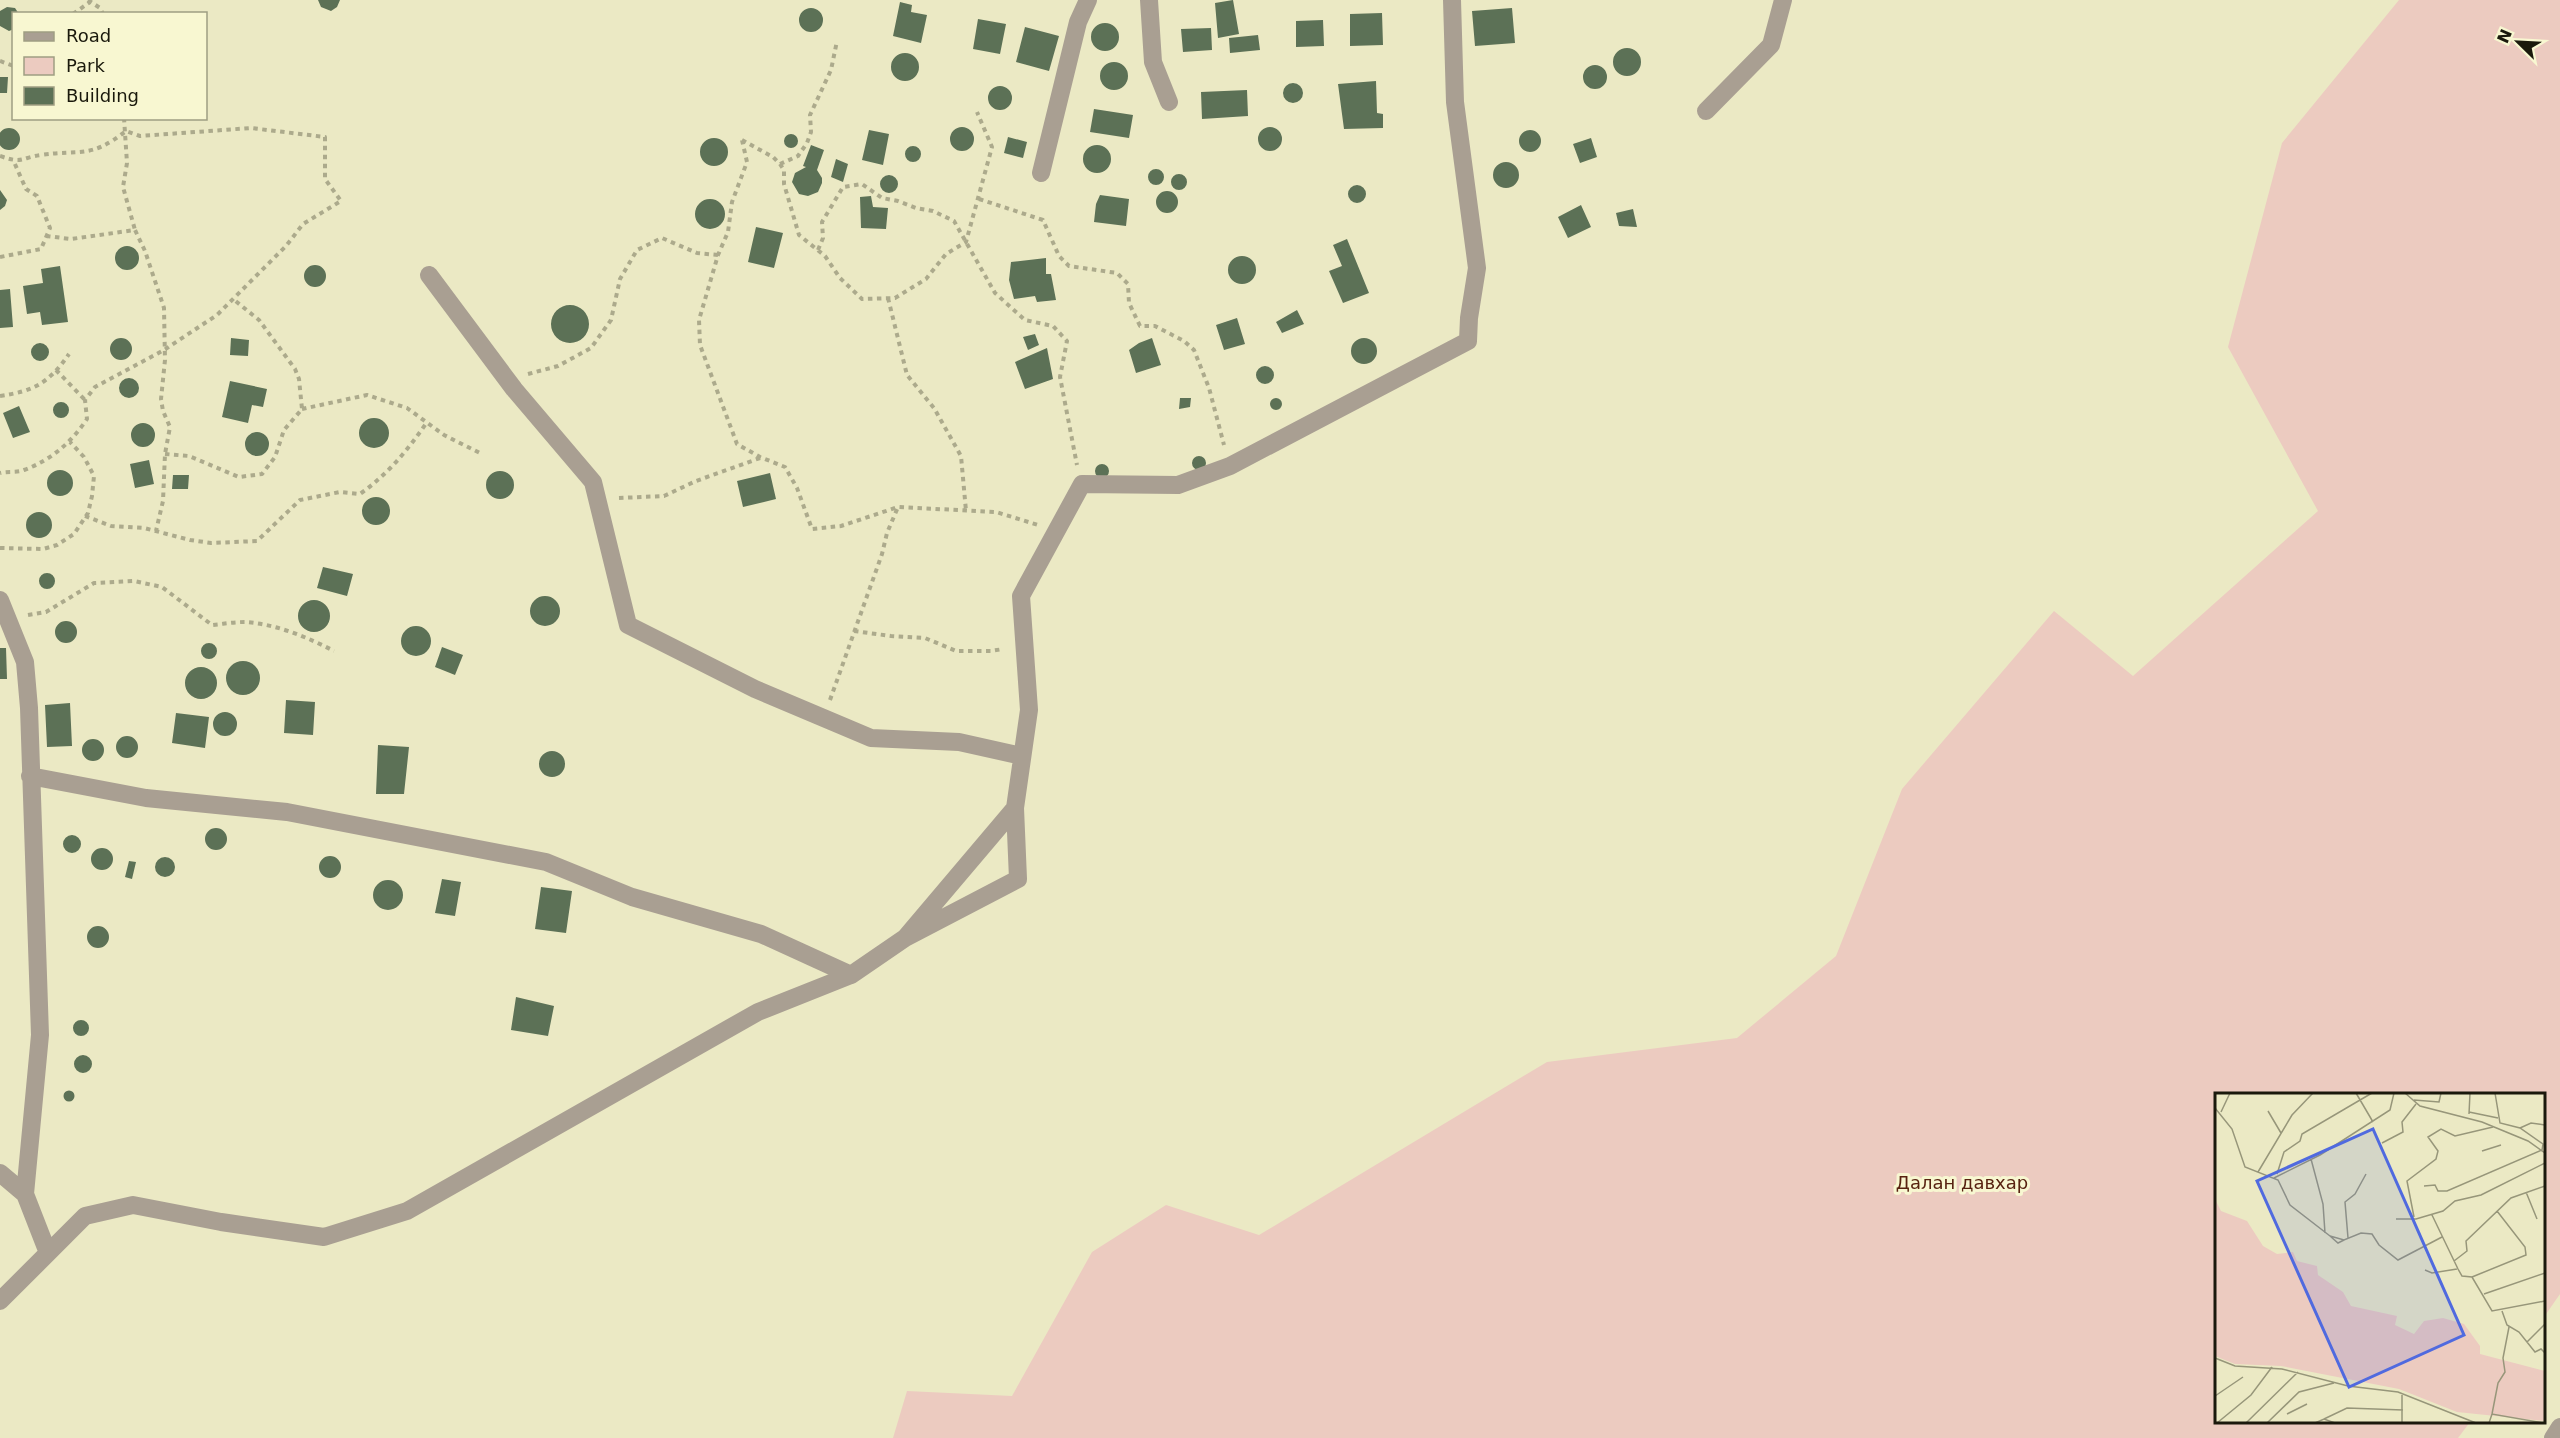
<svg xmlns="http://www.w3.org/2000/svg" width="2560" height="1438" viewBox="0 0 2560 1438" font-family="'DejaVu Sans',sans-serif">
	<rect width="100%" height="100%" fill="#ebe9c4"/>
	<path fill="#eccbc0" d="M2399 0H2560V1294L2544 1317V1094H2216V1422H2470L2458 1438H893L907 1391 1012 1396 1092 1252 1166 1205 1259 1235 1547 1062 1737 1038 1836 956 1902 789 2054 611 2133 676 2318 511 2228 347 2282 143Z"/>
	<path fill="#5c7156" d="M318 0H340L337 7 331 11 321 7Z
		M1233 0 1239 34 1218 38 1215 3Z
		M900 2 912 5 911 12 927 15 921 43 893 36Z
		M7 7 15 8 19 14H14V29L9 31 0 26V11Z
		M799 20a12 12 0 1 1 24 0a12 12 0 1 1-24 0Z
		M1512 8 1515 43 1475 46 1472 11Z
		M1382 13 1383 45 1350 46V14Z
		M978 19 1006 24 1000 54 973 49Z
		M1323 20 1324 46 1296 47V21Z
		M1091 37a14 14 0 1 1 28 0a14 14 0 1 1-28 0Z
		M1025 27 1059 36 1049 71 1016 62Z
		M1211 28 1212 50 1183 52 1181 29Z
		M1258 35 1260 50 1230 53 1229 38Z
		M1613 62a14 14 0 1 1 28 0a14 14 0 1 1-28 0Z
		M891 67a14 14 0 1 1 28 0a14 14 0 1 1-28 0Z
		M1100 76a14 14 0 1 1 28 0a14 14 0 1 1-28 0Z
		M1583 77a12 12 0 1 1 24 0a12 12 0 1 1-24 0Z
		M0 77H8L7 93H0Z
		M1376 81 1377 113 1383 114V128L1344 129 1338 84Z
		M1283 93a10 10 0 1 1 20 0a10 10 0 1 1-20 0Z
		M988 98a12 12 0 1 1 24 0a12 12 0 1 1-24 0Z
		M1247 90 1248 116 1202 119 1201 92Z
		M1094 109 1133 115 1129 138 1090 132Z
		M950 139a12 12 0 1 1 24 0a12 12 0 1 1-24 0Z
		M1258 139a12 12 0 1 1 24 0a12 12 0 1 1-24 0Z
		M-2 139a11 11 0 1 1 22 0a11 11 0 1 1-22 0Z
		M869 130 889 134 883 165 862 160Z
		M1519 141a11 11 0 1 1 22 0a11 11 0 1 1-22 0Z
		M784 141a7 7 0 1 1 14 0a7 7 0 1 1-14 0Z
		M1008 137 1027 142 1023 158 1004 153Z
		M1591 138 1597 157 1580 163 1573 144Z
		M700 152a14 14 0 1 1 28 0a14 14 0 1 1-28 0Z
		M811 145 824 150 817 170 822 178V183L818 192 808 196 799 194 792 182 795 173 806 167 803 166Z
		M1083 159a14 14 0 1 1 28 0a14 14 0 1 1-28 0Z
		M905 154a8 8 0 1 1 16 0a8 8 0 1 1-16 0Z
		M836 159 848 164 843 182 831 177Z
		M1493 175a13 13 0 1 1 26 0a13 13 0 1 1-26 0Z
		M1148 177a8 8 0 1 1 16 0a8 8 0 1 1-16 0Z
		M1171 182a8 8 0 1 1 16 0a8 8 0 1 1-16 0Z
		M880 184a9 9 0 1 1 18 0a9 9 0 1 1-18 0Z
		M1348 194a9 9 0 1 1 18 0a9 9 0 1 1-18 0Z
		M0 190 7 200 5 206 0 210Z
		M1156 202a11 11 0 1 1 22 0a11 11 0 1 1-22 0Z
		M1100 195 1129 199 1126 226 1094 222 1096 204Z
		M871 196 873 207 888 208 886 229 861 228 860 197Z
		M695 214a15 15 0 1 1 30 0a15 15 0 1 1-30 0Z
		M1581 205 1591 227 1568 238 1558 217Z
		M1633 209 1637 227 1619 226 1616 213Z
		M756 227 783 233 774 268 748 262Z
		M1347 239 1369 293 1343 303 1329 271 1342 266 1333 245Z
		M115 258a12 12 0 1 1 24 0a12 12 0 1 1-24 0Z
		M1228 270a14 14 0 1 1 28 0a14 14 0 1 1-28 0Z
		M1046 258V274H1051L1056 300 1037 302 1035 296 1014 299 1009 280 1011 262Z
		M304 276a11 11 0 1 1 22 0a11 11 0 1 1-22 0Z
		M60 266 68 322 42 325 40 312 27 314 23 286 43 283 41 269Z
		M10 289 13 327 0 328V290Z
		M551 324a19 19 0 1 1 38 0a19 19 0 1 1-38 0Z
		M1297 310 1304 324 1282 333 1276 322Z
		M1237 318 1245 344 1224 350 1216 325Z
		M1035 334 1039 345 1028 350 1023 337Z
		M231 338 249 340 248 356 230 355Z
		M1152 338 1161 365 1136 373 1129 350 1139 343Z
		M1351 351a13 13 0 1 1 26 0a13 13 0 1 1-26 0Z
		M110 349a11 11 0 1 1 22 0a11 11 0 1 1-22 0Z
		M31 352a9 9 0 1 1 18 0a9 9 0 1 1-18 0Z
		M1047 348 1053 379 1025 389 1015 362Z
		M1256 375a9 9 0 1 1 18 0a9 9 0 1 1-18 0Z
		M119 388a10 10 0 1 1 20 0a10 10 0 1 1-20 0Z
		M230 381 267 389 263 407 252 405 248 423 222 417Z
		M1270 404a6 6 0 1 1 12 0a6 6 0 1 1-12 0Z
		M1180 398H1191L1190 407 1179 409Z
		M53 410a8 8 0 1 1 16 0a8 8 0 1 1-16 0Z
		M19 406 30 432 13 438 3 413Z
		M359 433a15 15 0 1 1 30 0a15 15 0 1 1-30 0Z
		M131 435a12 12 0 1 1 24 0a12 12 0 1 1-24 0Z
		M245 444a12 12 0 1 1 24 0a12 12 0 1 1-24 0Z
		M1192 463a7 7 0 1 1 14 0a7 7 0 1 1-14 0Z
		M149 460 154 484 135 488 130 464Z
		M1095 471a7 7 0 1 1 14 0a7 7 0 1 1-14 0Z
		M47 483a13 13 0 1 1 26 0a13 13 0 1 1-26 0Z
		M486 485a14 14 0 1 1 28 0a14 14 0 1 1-28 0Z
		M770 473 776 499 743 507 737 481Z
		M173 475H189L188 489H172Z
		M362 511a14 14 0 1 1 28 0a14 14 0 1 1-28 0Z
		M26 525a13 13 0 1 1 26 0a13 13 0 1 1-26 0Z
		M323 567 353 574 347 596 317 588Z
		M39 581a8 8 0 1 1 16 0a8 8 0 1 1-16 0Z
		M530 611a15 15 0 1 1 30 0a15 15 0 1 1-30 0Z
		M298 616a16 16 0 1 1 32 0a16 16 0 1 1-32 0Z
		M55 632a11 11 0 1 1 22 0a11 11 0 1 1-22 0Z
		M401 641a15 15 0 1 1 30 0a15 15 0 1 1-30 0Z
		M201 651a8 8 0 1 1 16 0a8 8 0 1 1-16 0Z
		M442 647 463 655 455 675 435 667Z
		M0 648H6L7 679H0Z
		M226 678a17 17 0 1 1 34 0a17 17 0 1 1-34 0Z
		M185 683a16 16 0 1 1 32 0a16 16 0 1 1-32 0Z
		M286 700 315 702 313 735 284 733Z
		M70 703 72 746 47 747 45 705Z
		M213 724a12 12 0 1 1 24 0a12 12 0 1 1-24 0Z
		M176 713 209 717 205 748 172 743Z
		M116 747a11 11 0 1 1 22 0a11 11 0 1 1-22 0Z
		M82 750a11 11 0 1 1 22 0a11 11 0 1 1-22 0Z
		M378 745 409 747 404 794H376Z
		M539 764a13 13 0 1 1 26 0a13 13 0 1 1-26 0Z
		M205 839a11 11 0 1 1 22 0a11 11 0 1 1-22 0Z
		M63 844a9 9 0 1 1 18 0a9 9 0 1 1-18 0Z
		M91 859a11 11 0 1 1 22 0a11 11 0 1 1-22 0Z
		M319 867a11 11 0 1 1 22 0a11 11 0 1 1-22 0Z
		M155 867a10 10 0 1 1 20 0a10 10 0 1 1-20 0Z
		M129 861 136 862 132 879 125 877Z
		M442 879 461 882 455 916 435 913Z
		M373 895a15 15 0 1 1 30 0a15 15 0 1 1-30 0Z
		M541 887 572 891 566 933 535 929Z
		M87 937a11 11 0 1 1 22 0a11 11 0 1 1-22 0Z
		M516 997 554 1006 548 1036 511 1030Z
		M73 1028a8 8 0 1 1 16 0a8 8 0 1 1-16 0Z
		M74 1064a9 9 0 1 1 18 0a9 9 0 1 1-18 0Z
		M63.5 1096a5.5 5.5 0 1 1 11 0a5.5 5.5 0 1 1-11 0Z"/>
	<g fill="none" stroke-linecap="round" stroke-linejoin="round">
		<path stroke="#acaa8c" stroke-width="4" stroke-dasharray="4.5 4.5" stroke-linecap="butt" d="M88 0 100 8 103 14
			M73 14 90 2
			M0 61 14 66
			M124 118 127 163 123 187 135 230
			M742 140 747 162 732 202 728 232 718 255 699 320 700 345 737 444 760 457 785 467 797 488 812 529 841 526 898 507 996 512 1038 525
			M742 140 773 157 780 164 784 170V184L799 235 825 256 840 278 862 299 895 298 926 279 946 254 966 242 992 147 977 112
			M0 156C23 164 20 158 41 155 82 149 90 159 126 131L140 136 251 128 325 137V179L341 201 303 224 286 246 217 315 164 350 95 387 85 400 87 419C71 443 51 460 24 470 17 473 8 471 0 473
			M780 164 798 156 807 143 811 132 810 115 831 70 837 41
			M979 199 1043 220 1059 256 1069 266 1117 273 1128 284 1129 303 1140 326H1155L1184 341 1194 350 1209 388 1224 445
			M46 236 71 239 135 230 145 251 164 308 165 360 161 399 163 411 170 427 165 454 163 501 156 531
			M818 250 823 238 822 222 843 187 862 184 882 198 898 201 916 208 933 211 954 221 995 293 1025 320 1053 326 1067 341 1060 377 1077 465
			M0 257 41 249 50 228 37 196 26 189 14 162
			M888 298 907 375 934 408 961 456 966 511
			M56 370 85 400
			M528 374 558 366 591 348 611 320 620 279 637 250 662 238 697 253 718 255
			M0 396C34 391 49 383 69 354
			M302 409 367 395 407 408 444 435 480 453
			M165 454 189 456 239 477 262 474 275 457 284 430 302 409 299 379 295 369 259 320 233 299
			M619 498 664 496 696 481 760 458
			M85 516 111 526 144 528 190 540 211 543 257 541 300 500 340 492 360 494C388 474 408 450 427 422
			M0 548 43 549 57 545 74 534 88 513 92 496 94 476 84 457 70 442
			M28 615 46 612 94 583 134 581 162 587 212 625C223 624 234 622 245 622 276 624 307 637 334 651
			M854 631 891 636 925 638 956 651H991L1003 649
			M830 700 882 554 887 533 898 507"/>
		<path stroke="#a99f92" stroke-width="18" d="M1149 0 1153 62 1169 102
			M1706 111 1771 45 1783 0
			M1041 173 1078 22 1088 0
			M429 275 514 389 593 482 628 625 755 689 871 738 959 742 1022 756
			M0 600 25 662 29 708 40 1035 25 1194 48 1253
			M30 776 146 798 287 812 546 862 632 897 761 934 851 975
			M1015 808 1018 879 905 938 1015 808 1029 710 1021 596 1082 484 1178 485 1230 466 1468 341 1469 318 1477 268 1455 102 1452 0
			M0 1173 25 1194
			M0 1301 85 1216 133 1205 221 1222 324 1237 407 1211 758 1012 851 975 905 938"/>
		<path stroke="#a99f92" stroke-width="18" d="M2553 1438 2560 1427"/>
	</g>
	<g text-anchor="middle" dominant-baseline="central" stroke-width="6" stroke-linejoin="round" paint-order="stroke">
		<g font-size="18" fill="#582311" stroke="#f8f7d1">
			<text x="1962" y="1182">Далан давхар</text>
		</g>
	</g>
	<g transform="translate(2215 1093)">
		<rect width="330" height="330" fill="#ebe9c4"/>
		<path d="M0 106 6 118 32 128 48 153 62 161 78 159 82 168 102 173 103 182 128 199 136 213 182 223 180 232 199 241 209 228 228 225 249 231 265 253V261L330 278V328L242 319 184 296 66 273 20 271 0 263Z" fill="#eccbc0"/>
		<path fill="none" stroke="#97967a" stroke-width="1.5" d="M141 0 158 29M190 0 205 13 267 29 313 48 330 60M199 7 224 9 226 0M0 15 17 36 30 74 63 87 75 112 115 143M53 18 66 40M6 19 15 0M254 19 283 25M254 21 255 0M305 35 316 30 330 32M167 50 188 39 187 29 201 11M267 58 286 52M96 66 108 111 110 140M43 79 77 22 98 0M62 81 69 59 85 48 87 41 157 0M59 85 105 62 175 17 179 0M209 93 220 92 223 98H232L327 57 328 51 305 35 285 30 280 0M311 99 322 126M217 122 243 176 247 183 257 184 277 218 330 208M199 124 192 88 221 66 223 58 213 44 226 36 240 43 278 34M181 126H201L228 118 240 108 266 102 330 70M133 145 130 109 140 101 151 81M129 147 123 150 115 143 129 147 146 140 157 141 164 152 183 167 227 144M239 168 252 158 251 148 296 105 330 93M210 177 217 180 242 176M257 184 311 162 310 154 282 118M269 201 330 180M287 218 292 232 304 239 320 259 326 256 330 260M312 249 330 231M0 265 20 273 67 276 133 293 183 299 261 330M0 303 28 284M72 321 92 311M277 321 283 290 290 279 288 265 294 234M109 326 132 315 188 317M2 330 36 302 57 274M31 330 83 279M52 330 84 299 119 290M100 330 109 326 120 330M187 330V300M274 330 277 321 328 330"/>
		<path fill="#506adf" fill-opacity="0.15" stroke="#506adf" stroke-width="3" d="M158 36 249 242 134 294 42 88Z"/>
		<rect width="330" height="330" fill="none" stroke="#1a190c" stroke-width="3"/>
	</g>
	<rect x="12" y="12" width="195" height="108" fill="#f8f7d1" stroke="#9f9e82" stroke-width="1.5"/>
	<rect x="24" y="32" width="30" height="9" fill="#a99f92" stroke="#9f9e82" stroke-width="1.5"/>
	<text x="66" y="42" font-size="18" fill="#1a190c">Road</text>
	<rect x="24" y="57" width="30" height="18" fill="#eccbc0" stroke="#9f9e82" stroke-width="1.5"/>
	<text x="66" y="72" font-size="18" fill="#1a190c">Park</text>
	<rect x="24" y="87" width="30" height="18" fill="#5c7156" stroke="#9f9e82" stroke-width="1.5"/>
	<text x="66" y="102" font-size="18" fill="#1a190c">Building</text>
	<g transform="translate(2518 42) rotate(294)" stroke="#f8f7d1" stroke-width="4.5" paint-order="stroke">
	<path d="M0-4.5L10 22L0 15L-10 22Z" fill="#1a190c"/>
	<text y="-9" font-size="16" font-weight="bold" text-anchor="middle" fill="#1a190c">N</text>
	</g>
</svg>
